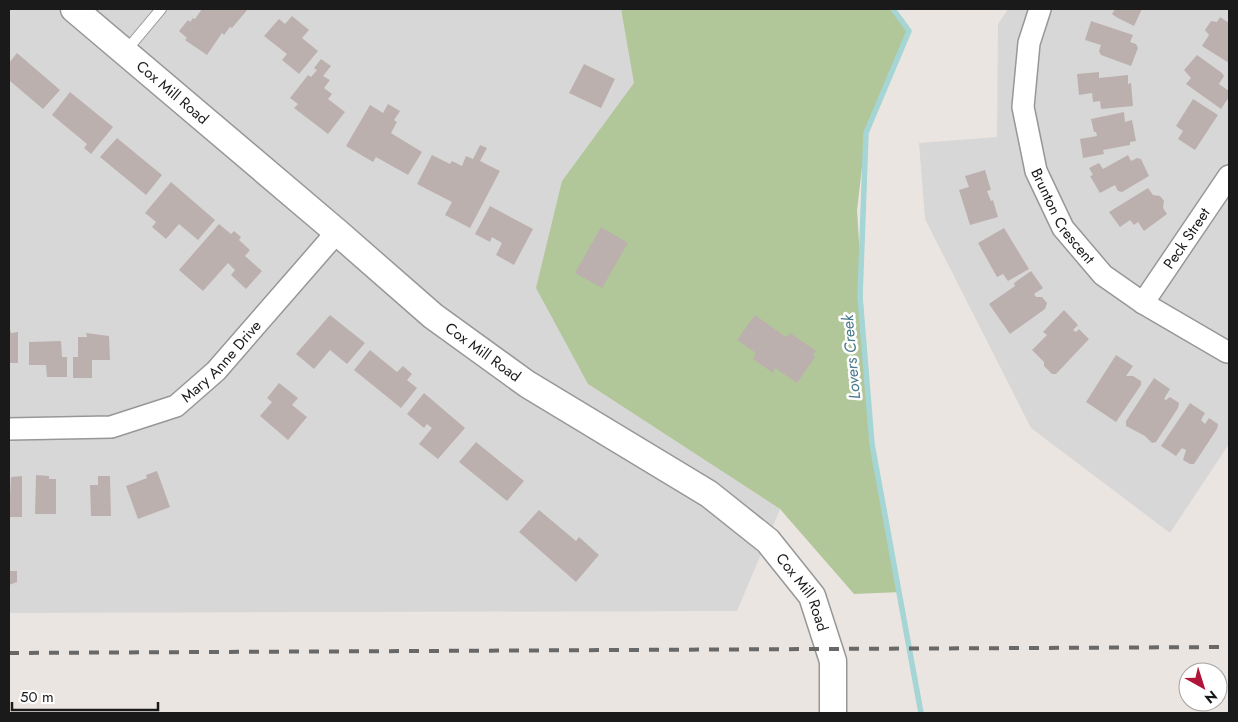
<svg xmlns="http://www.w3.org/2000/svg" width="1238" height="722" viewBox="0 0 1238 722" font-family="Jost,sans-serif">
	<rect width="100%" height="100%" fill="#ebe5e1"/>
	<path fill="#d8d7d8" d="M9 9H621L635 83 562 181 588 384 780 509 737 611 9 613Z
		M1008 9H1229V444L1170 533 1031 428 925 219 919 143 997 137 998 24Z"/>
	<path fill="#b1c799" d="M621 9H893L909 31 866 133 857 210 872 444 901 592 854 594 780 509 588 384 536 288 562 181 634 83Z"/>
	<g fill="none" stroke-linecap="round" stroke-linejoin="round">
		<path stroke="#a5d5d4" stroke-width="5.5" d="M893 9 909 31 866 133 860 297 872 444 921 713"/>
	</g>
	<path fill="#bbb0ae" d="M202 9H248L232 28 230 27 224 35 222 33 207 55 185 40 187 38 179 31 188 20 190 22 193 18 195 19Z
		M1115 9H1142L1134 26 1116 17 1112 14Z
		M292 16 309 30 302 38 318 51 299 74 282 60 287 54 264 36 279 19 285 24Z
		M1220 17 1229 23V63L1202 46 1209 35 1205 30 1211 21 1217 22Z
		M1091 21 1133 35 1130 42 1136 44 1138 48 1131 66 1101 55 1099 51 1101 45 1085 40Z
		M17 53 60 90 43 109 10 81 9 82V63Z
		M1197 55 1222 73 1224 76 1219 84 1229 91V97L1221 109 1186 84 1191 78 1184 70Z
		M321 59 331 66 323 76 330 80 324 88 332 94 328 99 345 112 328 134 294 108 298 104 290 98 308 75 311 77 317 70 314 68Z
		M584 64 615 79 601 108 569 93Z
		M1099 72V78L1128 75V84L1131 83 1133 106 1101 109 1100 101 1093 102 1092 93 1079 95 1077 74Z
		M70 92 113 127 91 154 84 148 87 144 52 115Z
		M1193 99 1218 115 1195 150 1178 139 1183 131 1176 126Z
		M388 104 400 111 394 120 397 122 391 133 422 152 408 175 376 157 373 162 346 146 370 105 383 113Z
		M1124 112 1125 122 1132 120 1136 141 1130 142V145L1103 150 1104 154 1083 158 1080 139 1097 136 1096 132H1094L1091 119Z
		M117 138 162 175 146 195 100 157Z
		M480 145 487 148 480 161 500 171 470 228 445 215 452 202 417 184 432 155 450 164 452 161 462 166 466 156 473 159Z
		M1128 155 1131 161 1137 158 1141 159 1149 176 1122 192 1118 191 1115 185 1100 193 1090 176 1093 175 1089 168 1099 163 1103 169Z
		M985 170 991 190 987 191 991 201 993 200 998 217 970 225 959 190 969 187 965 176Z
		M171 182 215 220 198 240 179 224 166 239 152 227 156 222 145 213Z
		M1148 188 1153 195 1160 196 1164 201 1163 208 1167 214 1144 231 1138 222 1134 225 1130 220 1120 227 1109 212Z
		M490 206 533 229 514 265 496 255 502 243 492 237 490 242 475 234Z
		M219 224 231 234 234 231 241 237 239 240 250 250 245 256 262 271 246 289 231 275 235 270 228 263 203 291 179 270Z
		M601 227 628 243 602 288 575 273Z
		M1004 228 1029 269 1008 281 1003 274 997 277 978 243Z
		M1031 271 1043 288 1034 294 1036 297H1042L1047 303 1045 309 1010 334 989 304 1015 286 1014 283Z
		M1064 310 1078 325 1073 330 1076 332 1079 329 1089 339 1056 374H1052L1044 366V362L1032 350 1047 335 1043 332Z
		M330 315 365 343 347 364 330 350 314 369 296 354Z
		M755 315 786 337 790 333 816 351 813 355 815 357 797 383 775 368 773 373 753 359 756 353 737 340Z
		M9 326 11 333 18 332V363H9Z
		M86 333 109 336 110 360H92V378H73V357H78V337H87Z
		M61 341 62 357H67V377H47L46 365H29V342Z
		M370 350 397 372 403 366 412 374 407 380 417 388 401 408 354 370Z
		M1116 355 1133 366 1126 376H1133L1141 381V385L1116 422 1086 402Z
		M1154 378 1170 389 1164 399 1166 400 1170 397 1179 403 1178 408 1156 442 1152 443 1145 436 1126 426V421Z
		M279 383 298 398 292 405 307 417 288 440 260 416 272 402 267 398Z
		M424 393 465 428 438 459 419 444 432 428 427 424 424 428 407 414Z
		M1190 403 1205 413 1201 420 1205 424 1209 418 1218 424 1217 429 1194 464H1190L1183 460 1186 450 1182 448 1176 456 1161 446Z
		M476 442 524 481 507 501 459 462Z
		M157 471 170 507 138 519 126 486 147 478 146 475Z
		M36 475 49 476V479H56V514H35Z
		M22 476V517H9L11 477Z
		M98 476H110L111 516H91L90 485H98Z
		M539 510 576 541 579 537 599 555 576 582 519 532Z
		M9 571H17V582L9 585Z"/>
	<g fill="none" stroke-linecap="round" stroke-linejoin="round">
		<g stroke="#979797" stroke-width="12">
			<path id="service" d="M125 52 161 9"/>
		</g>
		<g stroke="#979797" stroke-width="24">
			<g id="minor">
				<path id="s1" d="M1040 9 1029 43 1023 107 1036 171 1063 228 1103 275 1143 303 1227 352"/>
				<path id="s2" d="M1143 303 1229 176"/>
				<path id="s3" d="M9 429 111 427 176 406 216 371 337 232"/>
			</g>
		</g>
		<g stroke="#979797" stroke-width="29">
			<g id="tertiary">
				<path id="s4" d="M74 9 337 232 433 316 527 384 709 494 768 541 812 596 833 661V713"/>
			</g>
		</g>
		<use href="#service" stroke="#fff" stroke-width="10"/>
		<use href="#minor" stroke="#fff" stroke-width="21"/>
		<use href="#tertiary" stroke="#fff" stroke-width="26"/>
		<path stroke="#686868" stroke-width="4" stroke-dasharray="10 10" stroke-linecap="butt" d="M9 653 1229 647"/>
	</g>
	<g text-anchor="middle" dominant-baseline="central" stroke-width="5" stroke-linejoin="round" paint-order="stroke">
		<g font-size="15" fill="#1a1a1a" stroke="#fff">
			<text stroke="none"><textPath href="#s4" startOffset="129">Cox Mill Road</textPath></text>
			<text stroke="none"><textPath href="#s1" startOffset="218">Brunton Crescent</textPath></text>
			<text stroke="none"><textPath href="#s2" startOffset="78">Peck Street</textPath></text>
			<text stroke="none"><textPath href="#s4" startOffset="534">Cox Mill Road</textPath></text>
			<text stroke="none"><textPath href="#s3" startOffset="234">Mary Anne Drive</textPath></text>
			<text stroke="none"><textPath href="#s4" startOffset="939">Cox Mill Road</textPath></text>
		</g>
		<g font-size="16" font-style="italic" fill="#48798a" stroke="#fff">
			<text transform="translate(851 357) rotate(-95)">Lovers Creek</text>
		</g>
	</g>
	<rect width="1238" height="722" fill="none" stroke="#1a1a1a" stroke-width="20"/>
	<g transform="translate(1203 687) rotate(141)"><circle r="24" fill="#ffffff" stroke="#a3a3a3"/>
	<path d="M0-4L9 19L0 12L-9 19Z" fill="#b11439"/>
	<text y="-8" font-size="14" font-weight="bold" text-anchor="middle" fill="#1a1a1a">N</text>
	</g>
	<path d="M12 702v8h146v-8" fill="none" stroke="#1a1a1a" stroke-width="2.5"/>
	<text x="20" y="702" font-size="15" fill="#1a1a1a" stroke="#ffffff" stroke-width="4" paint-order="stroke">50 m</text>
</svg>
